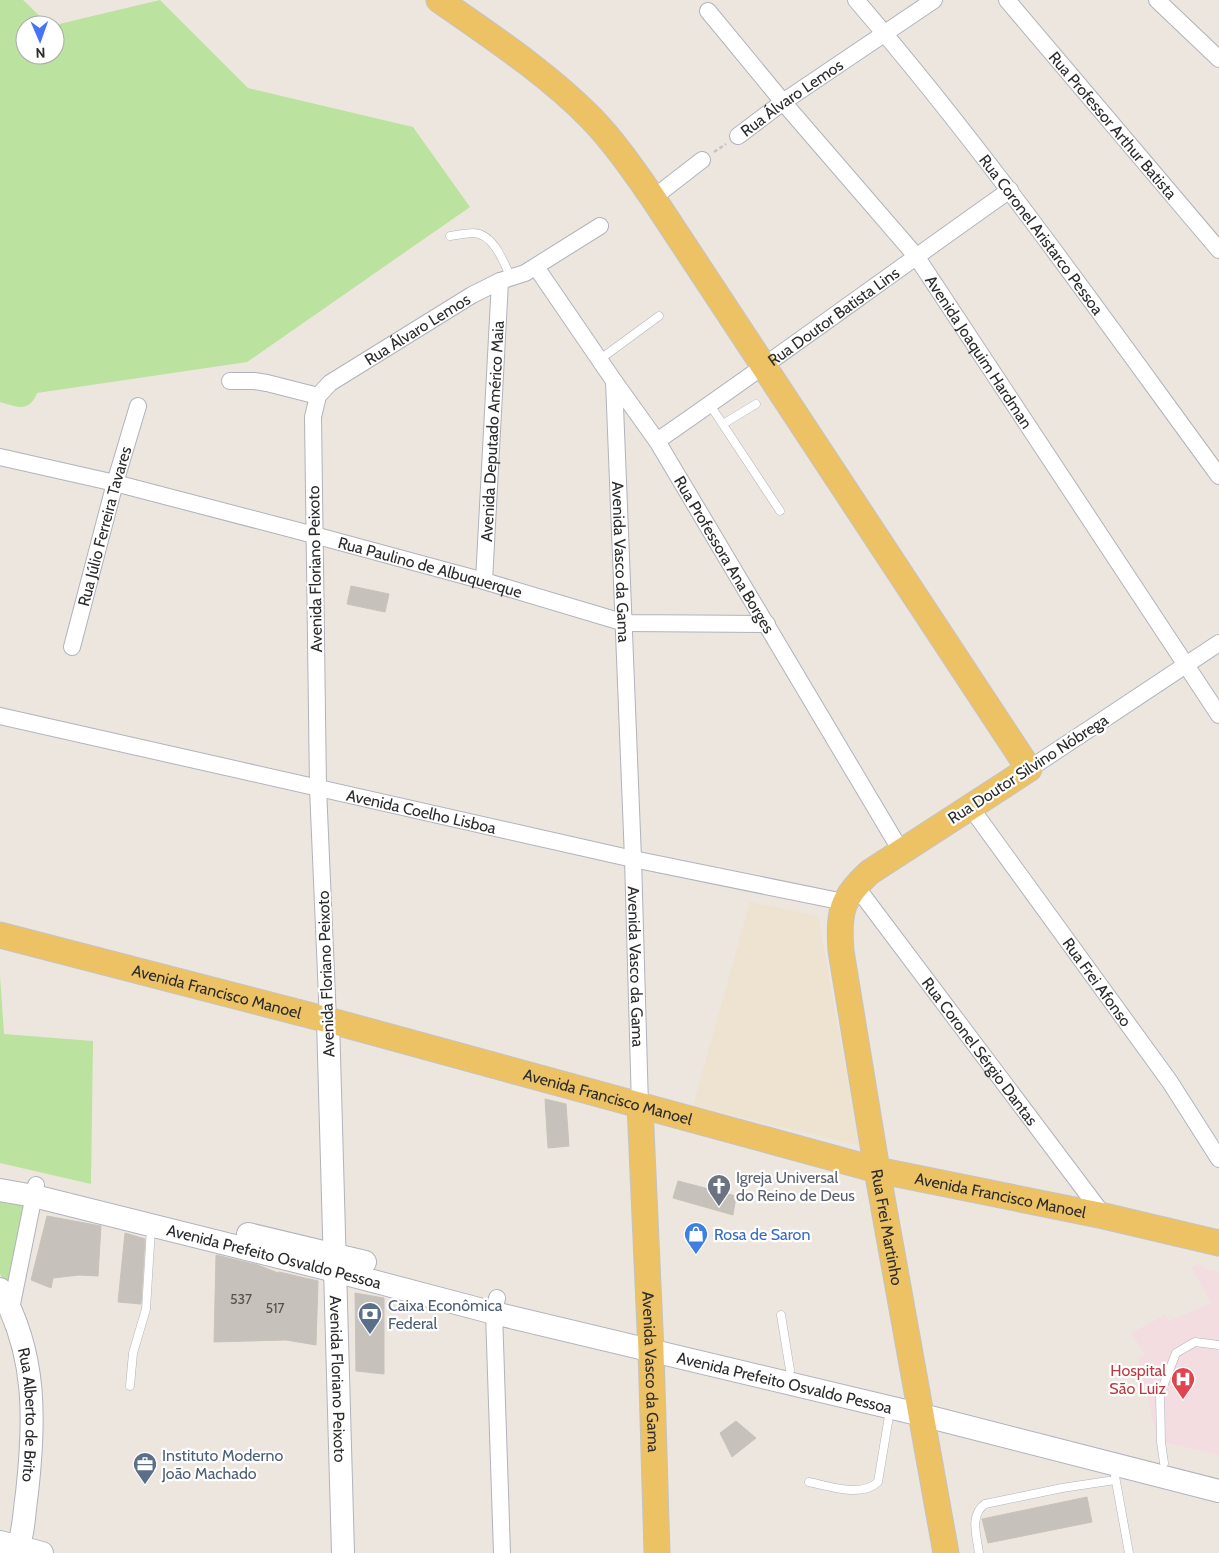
<svg xmlns="http://www.w3.org/2000/svg" width="1219" height="1553" viewBox="0 0 1219 1553" font-family="Cabin,sans-serif">
	<rect width="100%" height="100%" fill="#ede6df"/>
	<path fill="#eee2d0" d="M750 902 818 916 859 1145 693 1106Z"/>
	<path fill="#f3dde0" d="M1200 1263 1206 1269 1219 1272V1455L1158 1441 1138 1358 1145 1355 1131 1333 1165 1315 1169 1321 1211 1303 1191 1267Z"/>
	<path fill="#bbe29e" d="M0 0H23L49 25H25V55H55V25L160 0 248 88 413 127 470 207 247 362 37 393C29 413 17 407 0 402Z
		M0 976 4 1034 93 1041 91 1184 0 1163Z
		M0 1194 28 1201 15 1282 5 1283 0 1274Z"/>
	<path fill="#c6c1bb" stroke="#c9c2b9" d="M351 586 389 594 385 612 347 604Z
		M545 1099 566 1104 569 1146 548 1148Z
		M678 1181 736 1196 733 1215 673 1198Z
		M47 1216 101 1226 98 1276 79 1275 53 1278 51 1288 31 1280Z
		M125 1233 145 1239 141 1304 118 1302Z
		M216 1255 258 1265 278 1273 279 1272 318 1281 316 1345 286 1340 214 1342Z
		M355 1293 384 1298V1374L356 1371Z
		M736 1421 756 1438 732 1457 720 1433Z
		M1087 1497 1092 1522 988 1543 982 1519Z"/>
	<g fill="none" stroke-linecap="round" stroke-linejoin="round">
		<g stroke="#b0b3bc" stroke-width="9">
			<path id="lane" d="M450 236C458 235 466 233 474 233 494 234 504 263 511 278
				M599 360 659 316
				M710 405 780 511
				M723 424 756 404
				M781 1315 790 1370
				M130 1386 133 1353 146 1309 151 1228
				M1164 1463 1161 1442 1160 1394 1176 1353 1195 1342 1219 1345
				M1115 1476 1129 1553
				M809 1482C829 1486 861 1498 878 1482L890 1410
				M979 1553C977 1537 969 1515 985 1504L1062 1488 1115 1480"/>
		</g>
		<g stroke="#b0b3bc" stroke-width="18">
			<g id="street">
				<path id="s1" d="M856 0C986 151 1101 315 1219 476"/>
				<path id="s2" d="M1007 0 1219 250"/>
				<path d="M1157 0 1219 59"/>
				<path id="s3" d="M708 11 783 102 916 256 1219 715"/>
				<path id="s4" d="M738 136 783 102 934 0"/>
				<path d="M653 198 702 160"/>
				<path id="s5" d="M536 267 614 381 657 441 901 851"/>
				<path d="M230 381H254L267 383 318 396"/>
				<path id="s6" d="M614 381 633 859 640 1106"/>
				<path id="s7" d="M657 441C776 359 892 273 1010 190"/>
				<path id="s8" d="M0 457 115 483 314 535 484 581 625 623 767 624"/>
				<path id="s9" d="M484 581 500 281"/>
				<path id="s10" d="M72 647 115 483 138 406"/>
				<path id="s11" d="M0 716 633 859 844 902"/>
				<path d="M1029 769 1219 643"/>
				<path id="s12" d="M971 808 1170 1082 1219 1159"/>
				<path id="s13" d="M855 885 1104 1216"/>
				<path id="s14" d="M328 1020 318 788 313 417 318 396 330 383 472 295 500 281 525 273 600 226"/>
				<path d="M497 1298 494 1313 502 1553"/>
				<path d="M11 1309 36 1185"/>
			</g>
		</g>
		<g stroke="#b0b3bc" stroke-width="24">
			<g id="secondary">
				<path id="s15" d="M328 1020 343 1553"/>
				<path id="s16" d="M0 1190 34 1196 335 1271 494 1313 922 1415 1219 1491"/>
				<path d="M248 1234 365 1262"/>
				<path id="s17" d="M0 1289C37 1354 35 1421 27 1493 24 1512 24 1535 16 1553"/>
				<path d="M0 1542 42 1553"/>
			</g>
		</g>
		<g stroke="#c4c4c4" stroke-width="27">
			<g id="primary">
				<path id="s18" d="M439 0C492 37 547 73 592 119 615 143 634 171 653 198L1029 769 870 872C841 898 838 913 841 951L877 1170 946 1553"/>
				<path id="s19" d="M0 935 328 1020 877 1170 1104 1216 1219 1243"/>
				<path id="s20" d="M640 1106 651 1351 657 1553"/>
			</g>
		</g>
		<path stroke="#c4c4c4" stroke-width="2.5" stroke-dasharray="4 2.5" stroke-linecap="butt" d="M714 152 726 144"/>
		<use href="#lane" stroke="#fff" stroke-width="8"/>
		<use href="#street" stroke="#fff" stroke-width="16"/>
		<use href="#secondary" stroke="#fff" stroke-width="22"/>
		<use href="#primary" stroke="#edc265" stroke-width="25"/>
	</g>
	<defs>
		<g id="church-pin" transform="scale(1.25)"><path d="M0 17L-7.5 6A9.5 9.5 0 1 1 7.5 6Z" fill="#6b7280" stroke="#fff"/><path d="M-1.2-6h2.4v3.5h3.3v2.4h-3.3V6h-2.4V-.1h-3.3v-2.4h3.3Z" fill="#fff"/></g>
		<g id="shop-pin" transform="scale(1.25)"><path d="M0 17L-7.5 6A9.5 9.5 0 1 1 7.5 6Z" fill="#3f7fe0" stroke="#fff"/><path d="M-5-2.5h2.3a2.7 3.5 0 0 1 5.4 0H5L5.5 6h-11ZM-1.5-2.5h3a1.5 2.3 0 0 0-3 0Z" fill="#fff"/></g>
		<g id="bank-pin" transform="scale(1.25)"><path d="M0 17L-7.5 6A9.5 9.5 0 1 1 7.5 6Z" fill="#5c6f8a" stroke="#fff"/><path d="M-6-4H6V4H-6ZM0-2.3a2.3 2.3 0 1 0 0 4.6a2.3 2.3 0 1 0 0-4.6Z" fill="#fff"/></g>
		<g id="hospital-pin" transform="scale(1.25)"><path d="M0 17L-7.5 6A9.5 9.5 0 1 1 7.5 6Z" fill="#e0444e" stroke="#fff"/><path d="M-5-5h3v3.5h4V-5h3V5h-3V1.5h-4V5h-3Z" fill="#fff"/></g>
		<g id="office-pin" transform="scale(1.25)"><path d="M0 17L-7.5 6A9.5 9.5 0 1 1 7.5 6Z" fill="#5c6f8a" stroke="#fff"/><path d="M-6-3h4V-5.5h4V-3h4V5H-6ZM-1-4.5V-3h2v-1.5ZM-6 0V1H6V0Z" fill="#fff"/></g>
	</defs>
	<g fill-rule="evenodd">
		<use href="#church-pin" x="719" y="1186"/>
		<use href="#shop-pin" x="696" y="1234"/>
		<use href="#bank-pin" x="370" y="1314"/>
		<use href="#hospital-pin" x="1183" y="1379"/>
		<use href="#office-pin" x="145" y="1464"/>
	</g>
	<g text-anchor="middle" dominant-baseline="central" stroke-width="4.5" stroke-linejoin="round" paint-order="stroke">
		<g font-size="14" fill="#525150">
			<text x="241" y="1299">537</text>
			<text x="275" y="1308">517</text>
		</g>
		<g font-size="16" fill="#2c2c2c" stroke="#fff">
			<text stroke="none"><textPath href="#s4" startOffset="66">Rua Álvaro Lemos</textPath></text>
			<text stroke="none"><textPath href="#s2" startOffset="164">Rua Professor Arthur Batista</textPath></text>
			<text stroke="none"><textPath href="#s1" startOffset="299">Rua Coronel Aristarco Pessoa</textPath></text>
			<text stroke="none"><textPath href="#s7" startOffset="216">Rua Doutor Batista Lins</textPath></text>
			<text stroke="none"><textPath href="#s14" startOffset="745">Rua Álvaro Lemos</textPath></text>
			<text stroke="none"><textPath href="#s3" startOffset="436">Avenida Joaquim Hardman</textPath></text>
			<text stroke="none"><textPath href="#s9" startOffset="150">Avenida Deputado Américo Maia</textPath></text>
			<text stroke="none"><textPath href="#s10" startOffset="125">Rua Júlio Ferreira Tavares</textPath></text>
			<text stroke="none"><textPath href="#s5" startOffset="344">Rua Professora Ana Borges</textPath></text>
			<text stroke="none"><textPath href="#s6" startOffset="181">Avenida Vasco da Gama</textPath></text>
			<text stroke="none"><textPath href="#s8" startOffset="444">Rua Paulino de Albuquerque</textPath></text>
			<text transform="translate(315 569) rotate(-91)">Avenida Floriano Peixoto</text>
			<text transform="translate(1028 769) rotate(-33)">Rua Doutor Silvino Nóbrega</text>
			<text stroke="none"><textPath href="#s11" startOffset="432">Avenida Coelho Lisboa</textPath></text>
			<text stroke="none"><textPath href="#s6" startOffset="586">Avenida Vasco da Gama</textPath></text>
			<text transform="translate(326 974) rotate(-92)">Avenida Floriano Peixoto</text>
			<text stroke="none"><textPath href="#s12" startOffset="215">Rua Frei Afonso</textPath></text>
			<text stroke="none"><textPath href="#s19" startOffset="224">Avenida Francisco Manoel</textPath></text>
			<text stroke="none"><textPath href="#s13" startOffset="208">Rua Coronel Sérgio Dantas</textPath></text>
			<text stroke="none"><textPath href="#s19" startOffset="629">Avenida Francisco Manoel</textPath></text>
			<text stroke="none"><textPath href="#s19" startOffset="1034">Avenida Francisco Manoel</textPath></text>
			<text stroke="none"><textPath href="#s18" startOffset="1536">Rua Frei Martinho</textPath></text>
			<text stroke="none"><textPath href="#s16" startOffset="282">Avenida Prefeito Osvaldo Pessoa</textPath></text>
			<text stroke="none"><textPath href="#s20" startOffset="266">Avenida Vasco da Gama</textPath></text>
			<text stroke="none"><textPath href="#s15" startOffset="359">Avenida Floriano Peixoto</textPath></text>
			<text stroke="none"><textPath href="#s16" startOffset="808">Avenida Prefeito Osvaldo Pessoa</textPath></text>
			<text stroke="none"><textPath href="#s17" startOffset="131">Rua Alberto de Brito</textPath></text>
		</g>
		<g font-size="16" fill="#5b616d" stroke="#fff" text-anchor="start">
			<text x="736" y="1177">Igreja Universal<tspan x="736" dy="18">do Reino de Deus</tspan></text>
		</g>
		<g font-size="16" fill="#366cbe" stroke="#fff" text-anchor="start">
			<text x="714" y="1234">Rosa de Saron</text>
		</g>
		<g font-size="16" fill="#4e5e75" stroke="#fff" text-anchor="start">
			<text x="388" y="1305">Caixa Econômica<tspan x="388" dy="18">Federal</tspan></text>
			<text x="162" y="1455">Instituto Moderno<tspan x="162" dy="18">João Machado</tspan></text>
		</g>
		<g font-size="16" fill="#be3a42" stroke="#fff" text-anchor="end">
			<text x="1166" y="1370">Hospital<tspan x="1166" dy="18">São Luiz</tspan></text>
		</g>
	</g>
	<g transform="translate(40 40) rotate(178)"><circle r="24" fill="#ffffff" stroke="#ababab"/>
	<path d="M0-4L9 19L0 12L-9 19Z" fill="#4674f4"/>
	<text y="-8" font-size="14" font-weight="bold" text-anchor="middle" fill="#2c2c2c">N</text>
	</g>
</svg>
